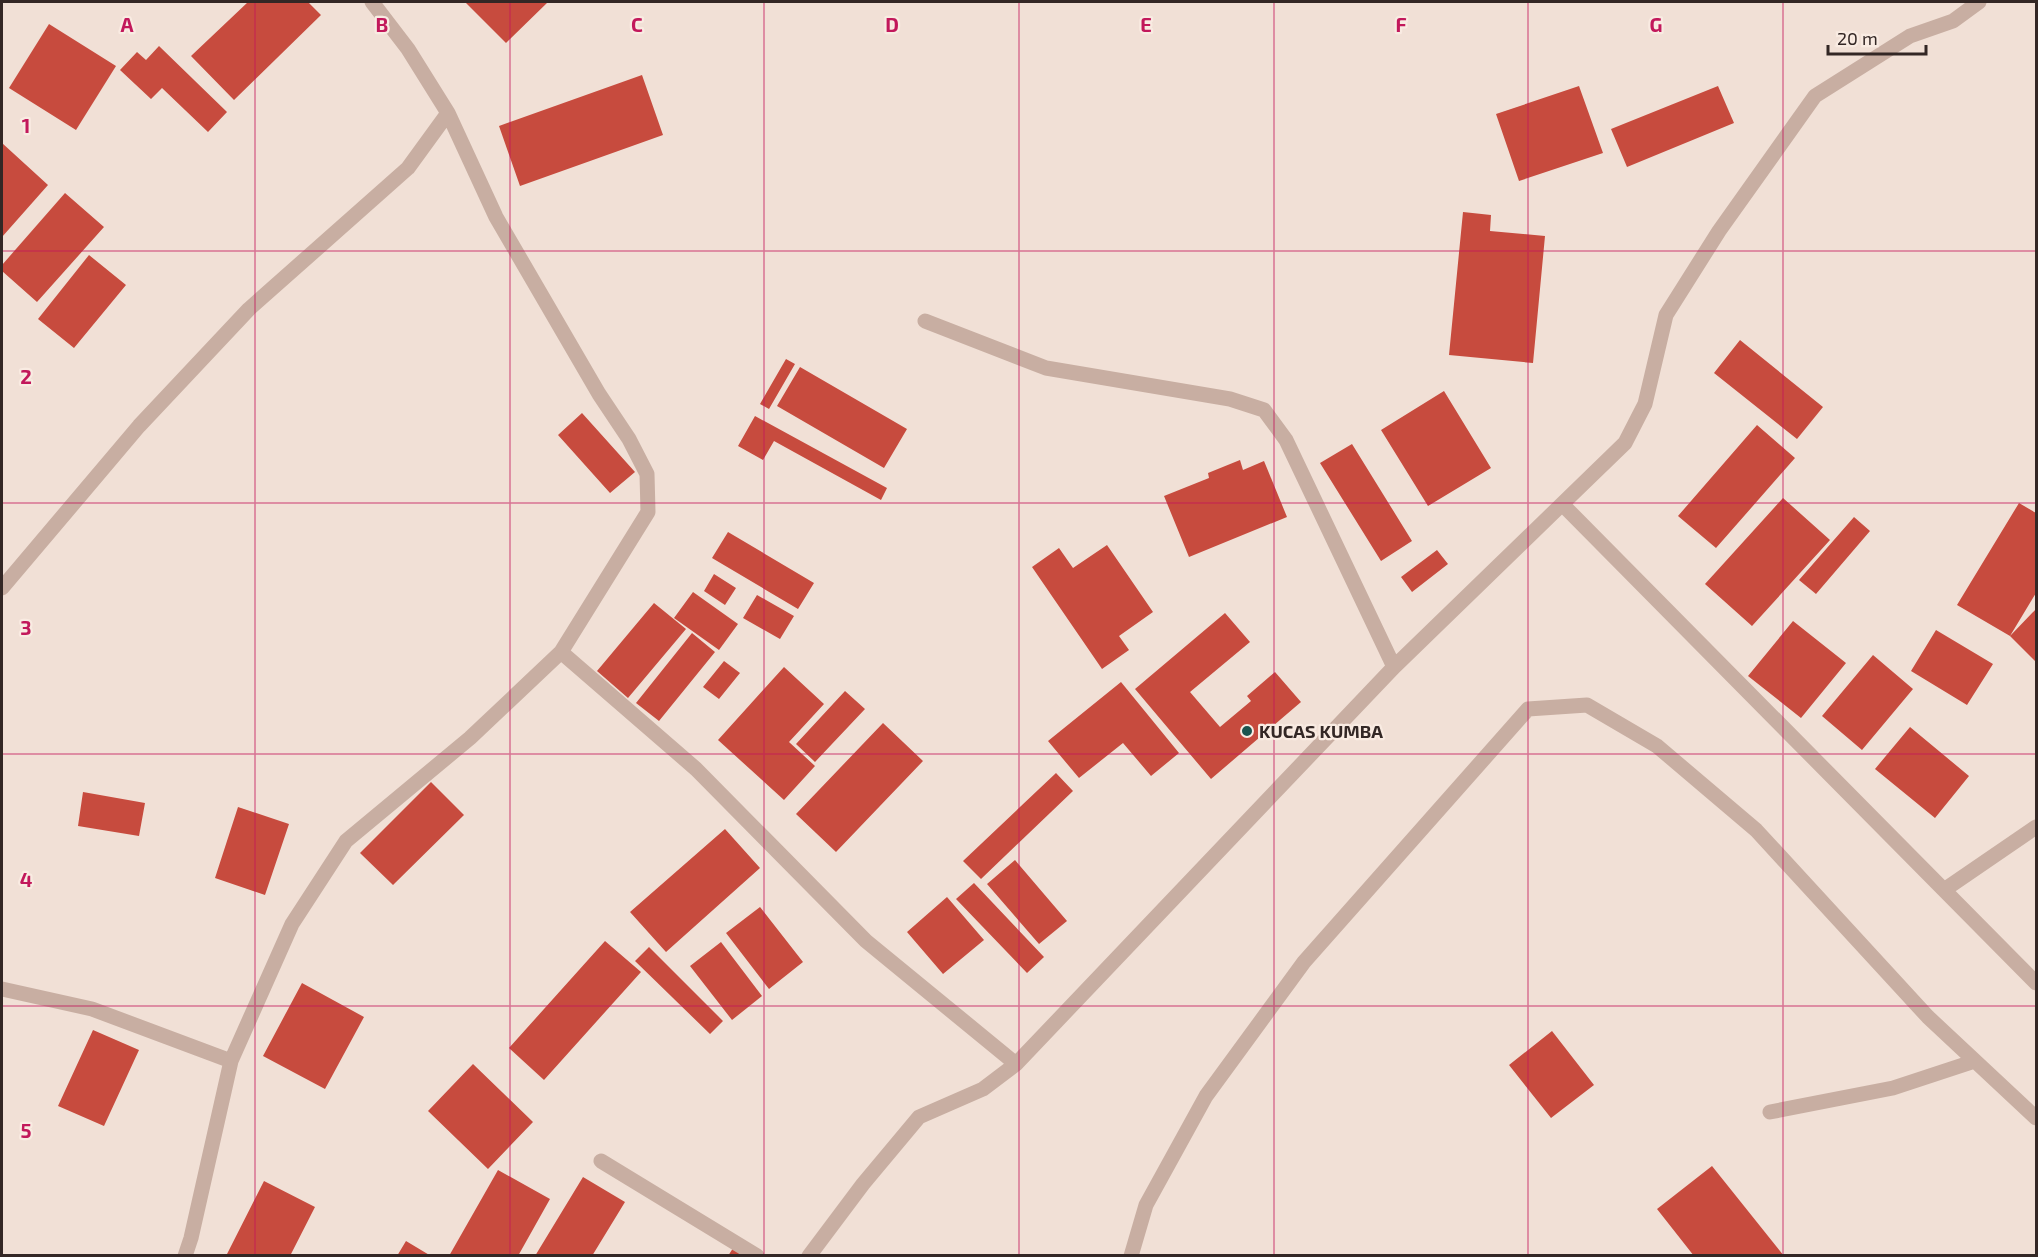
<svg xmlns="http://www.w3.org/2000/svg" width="2038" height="1257" viewBox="0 0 2038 1257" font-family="'Exo 2',sans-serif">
	<rect width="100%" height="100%" fill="#f1e0d6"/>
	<path fill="#c74b3e" d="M248 2H308L321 15 234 100 191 56Z
		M465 2H548L506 43Z
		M49 24 116 66 76 130 9 88Z
		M159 46 227 112 208 132 162 88 151 99 120 70 137 52 146 60Z
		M642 75 663 135 520 186 499 126Z
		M1579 86 1603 153 1519 181 1496 114Z
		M1718 86 1734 123 1627 167 1611 129Z
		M2 143 48 185 2 237Z
		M65 193 104 227 37 302 2 271V265Z
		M1463 212 1491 215 1490 231 1545 236 1533 363 1449 355Z
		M89 255 126 285 74 348 38 319Z
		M1740 340 1823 407 1797 439 1714 373Z
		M786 359 795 364 769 409 760 404Z
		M800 367 907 429 884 468 777 406Z
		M1444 391 1491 468 1428 506 1381 430Z
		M582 413 635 472 610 493 558 435Z
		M755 416 887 488 881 500 774 441 763 460 738 446Z
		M1757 425 1795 458 1716 548 1678 516Z
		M1352 444 1412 541 1381 561 1320 463Z
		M1240 460 1243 470 1264 461 1287 517 1189 557 1164 496 1209 478 1208 473Z
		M1783 498 1830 540 1752 626 1705 584Z
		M2019 503 2036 513V593L2010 636 2036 609V662L2010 636 1957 605Z
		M1854 517 1870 531 1816 594 1799 580Z
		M728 532 814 583 798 609 712 558Z
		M1107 545 1153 612 1119 636 1129 650 1102 669 1032 567 1059 548 1073 568Z
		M1437 550 1448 564 1412 592 1401 577Z
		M714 574 736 588 725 605 704 591Z
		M693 592 738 624 719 650 674 618Z
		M757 595 794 616 780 639 743 618Z
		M654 603 686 629 628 698 597 671Z
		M1225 613 1250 642 1190 692 1220 727 1251 701 1247 696 1275 672 1301 702 1211 779 1135 689Z
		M1793 621 1846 663 1801 718 1748 676Z
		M1936 630 1993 664 1967 705 1911 671Z
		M692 633 715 652 659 721 636 703Z
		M1873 655 1913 689 1862 750 1822 716Z
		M724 661 740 673 719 699 703 687Z
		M784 667 824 704 789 742 815 766 784 800 718 740Z
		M1121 682 1179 753 1151 776 1123 743 1079 778 1048 741Z
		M845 691 865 709 815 762 796 744Z
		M883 723 923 761 836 852 796 814Z
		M1910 727 1969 776 1935 818 1875 769Z
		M1056 773 1073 791 981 879 963 861Z
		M431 782 464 815 393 885 360 853Z
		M83 792 145 803 139 836 78 826Z
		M238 807 289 824 265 895 215 878Z
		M725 829 760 868 666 952 630 912Z
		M1015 860 1067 921 1039 944 987 884Z
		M974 883 1044 957 1027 973 956 899Z
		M947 897 984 940 943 974 907 932Z
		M760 907 803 962 769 989 726 933Z
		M605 941 641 972 544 1080 509 1048Z
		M721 942 762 996 732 1020 690 966Z
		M649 947 723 1021 710 1034 635 961Z
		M302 983 364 1017 325 1089 263 1056Z
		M93 1030 139 1050 104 1126 58 1106Z
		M1552 1031 1594 1085 1551 1118 1509 1065Z
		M473 1064 533 1122 488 1169 428 1111Z
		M1712 1166 1784 1256H1694L1657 1209Z
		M498 1170 550 1199 518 1256H449Z
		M583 1177 625 1202 592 1256H535Z
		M264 1181 315 1207 290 1256H226Z
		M406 1241 431 1256H397Z
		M735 1245 751 1256H728Z"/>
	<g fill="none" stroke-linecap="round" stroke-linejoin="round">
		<path stroke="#c8aea2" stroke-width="15" d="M925 321 1046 368 1230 399 1264 410 1286 440 1394 667
			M1563 505 2036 983
			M2 588 139 426 249 309 408 168 448 113
			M561 652 696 769 866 941 1016 1064
			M1944 890 2036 827
			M2 989 92 1009 231 1061
			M1770 1112 1893 1088 1975 1061
			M601 1161 757 1256
			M185 1256 191 1238 231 1061 292 924 346 841 470 738 561 652 648 512 647 474 629 439 599 394 496 217 448 113 408 49 372 2
			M809 1256 863 1184 919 1117 983 1089 1016 1064 1394 667 1625 443 1645 404 1666 315 1719 231 1815 96 1910 36 1953 21 1979 2
			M1131 1256 1146 1205 1206 1096 1304 962 1528 709 1587 705 1657 746 1756 830 1928 1017 2036 1118"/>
	</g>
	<path fill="none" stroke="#c2185b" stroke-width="1.5" stroke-opacity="0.55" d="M255 2V1256M510 2V1256M764 2V1256M1019 2V1256M1274 2V1256M1528 2V1256M1783 2V1256M2 251H2036M2 503H2036M2 754H2036M2 1006H2036"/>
	<circle fill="#1b544f" stroke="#f9ebe2" stroke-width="2" cx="1247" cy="731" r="6"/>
	<g text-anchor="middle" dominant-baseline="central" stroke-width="4.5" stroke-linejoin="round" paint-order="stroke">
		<g font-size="18" font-weight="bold" fill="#332725" stroke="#f9ebe2" text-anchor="start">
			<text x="1259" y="731">KUCAS KUMBA</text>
		</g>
	</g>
	<g font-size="20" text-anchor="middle" font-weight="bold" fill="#c2185b" stroke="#f9ebe2" stroke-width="4.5" stroke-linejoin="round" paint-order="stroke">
		<text x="127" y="32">A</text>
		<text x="382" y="32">B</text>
		<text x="637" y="32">C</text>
		<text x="892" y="32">D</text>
		<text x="1146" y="32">E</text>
		<text x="1401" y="32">F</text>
		<text x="1656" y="32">G</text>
		<text x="26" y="133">1</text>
		<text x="26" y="384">2</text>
		<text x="26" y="635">3</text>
		<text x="26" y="887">4</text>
		<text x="26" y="1138">5</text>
	</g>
	<rect width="2038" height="1257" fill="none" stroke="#332725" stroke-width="6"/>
	<path d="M1828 45v9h98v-9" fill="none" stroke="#332725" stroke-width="3"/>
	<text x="1837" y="45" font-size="18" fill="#332725" stroke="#f9ebe2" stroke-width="4.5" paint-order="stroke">20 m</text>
</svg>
